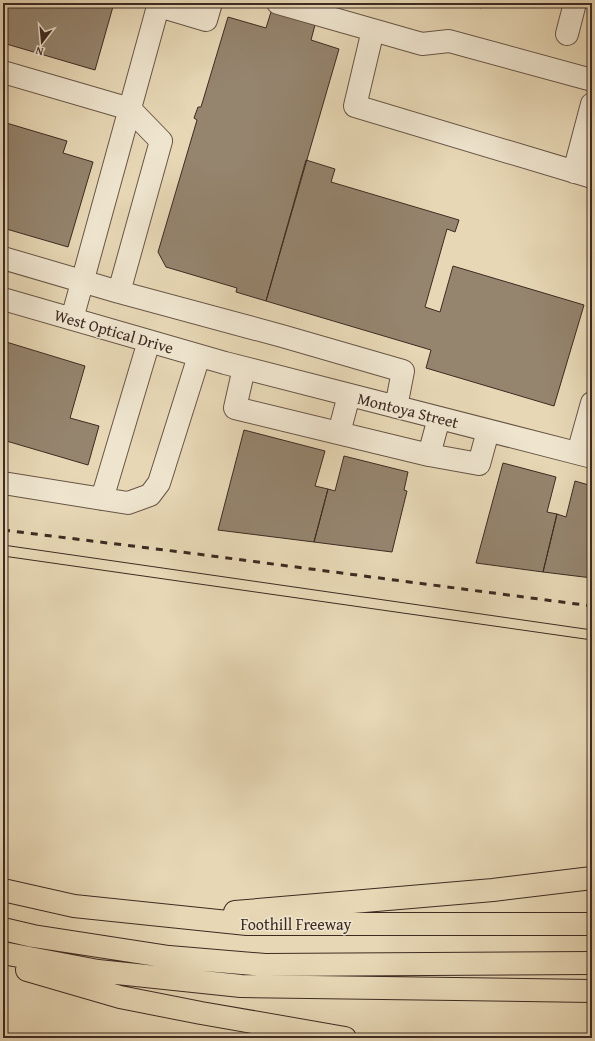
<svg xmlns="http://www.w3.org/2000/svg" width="595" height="1041" viewBox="0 0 595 1041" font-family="'Gentium Book Plus',serif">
	<rect width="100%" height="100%" fill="#e7d7b5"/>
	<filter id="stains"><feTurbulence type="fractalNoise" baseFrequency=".005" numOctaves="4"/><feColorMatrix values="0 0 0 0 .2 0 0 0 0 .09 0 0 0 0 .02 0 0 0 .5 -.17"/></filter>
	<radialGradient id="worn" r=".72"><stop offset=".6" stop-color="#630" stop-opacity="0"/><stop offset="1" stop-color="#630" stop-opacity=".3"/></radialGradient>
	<path fill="#95846e" stroke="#3d2b22" d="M3 3H114L95 70 3 43Z
		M464 3H483L481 8Z
		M271 12 315 25 311 40 339 49 266 301 236 292 237 288 166 267 158 252 197 120 194 118 198 107H201L228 17 266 28Z
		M3 122 67 141 63 153 93 162 68 247 3 228Z
		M306 160 335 169 331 182 459 220 455 232 447 229 425 307 440 312 453 266 584 305 554 406 426 368 431 350 266 301Z
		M3 341 85 366 70 418 99 426 88 465 3 440Z
		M244 430 325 451 315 486 328 489 314 542 218 530Z
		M344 456 408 472 404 490 407 491 392 552 314 542 328 489 335 491Z
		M503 463 556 477 547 512 557 514 543 572 476 563Z
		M575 481 592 486V578L543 572 557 514 566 517Z"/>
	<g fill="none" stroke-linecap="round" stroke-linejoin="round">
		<g stroke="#685647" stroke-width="24">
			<path id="minor" d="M278 3 373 30 355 106 592 177
				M159 6 206 20 211 3
				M373 30 422 44 449 41 592 80
				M567 34 575 3
				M3 72 130 109 161 141 119 292 3 258
				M574 172 592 104
				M119 292 282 336 403 371 396 407
				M3 299 225 363 592 457
				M72 319 159 3
				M244 368 235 408 429 455 439 418
				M339 433 349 395
				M578 453 592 403
				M429 455 479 464 488 431
				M3 483 128 503 150 495 159 483 199 356
				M102 499 149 341"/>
		</g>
		<g stroke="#3d2b22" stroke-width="24">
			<path id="highway" d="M3 890 74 906 247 924H592
				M235 912 493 890 592 878
				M3 929 33 936 169 957 265 965 592 963
				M3 953 98 971 241 986 592 991
				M27 970 120 997 201 1013 345 1038"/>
		</g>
		<use href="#minor" stroke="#efe5cf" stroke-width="22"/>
		<use href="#highway" stroke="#e7d7b5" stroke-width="22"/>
		<path stroke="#3d2b22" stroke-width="1" d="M3 545 592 630
			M3 556 592 640"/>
		<path stroke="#3d2b22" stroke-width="3" stroke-dasharray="7 7" stroke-linecap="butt" d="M3 530 197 554 592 606"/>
	</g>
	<g text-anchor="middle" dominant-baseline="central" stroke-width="3" stroke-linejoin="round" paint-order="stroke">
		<g font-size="16" fill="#3d2b22" stroke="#efe5cf">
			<text transform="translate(114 331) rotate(16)">West Optical Drive</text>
			<text transform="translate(408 410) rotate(14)">Montoya Street</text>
			<text x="296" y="924">Foothill Freeway</text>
		</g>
	</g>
	<rect width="595" height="1041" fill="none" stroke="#e7d7b5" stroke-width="16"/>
	<rect x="4" y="4" width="587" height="1033" fill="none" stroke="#3d2b22" stroke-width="2"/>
	<rect x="8" y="8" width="579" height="1025" fill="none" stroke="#3d2b22"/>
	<g transform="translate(42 42) rotate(196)" stroke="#efe5cf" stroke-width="3" paint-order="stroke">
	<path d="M0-3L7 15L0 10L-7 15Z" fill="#3d2b22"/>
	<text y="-6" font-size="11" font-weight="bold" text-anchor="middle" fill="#3d2b22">N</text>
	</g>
	<rect width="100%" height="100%" filter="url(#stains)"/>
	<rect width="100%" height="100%" fill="url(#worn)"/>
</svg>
